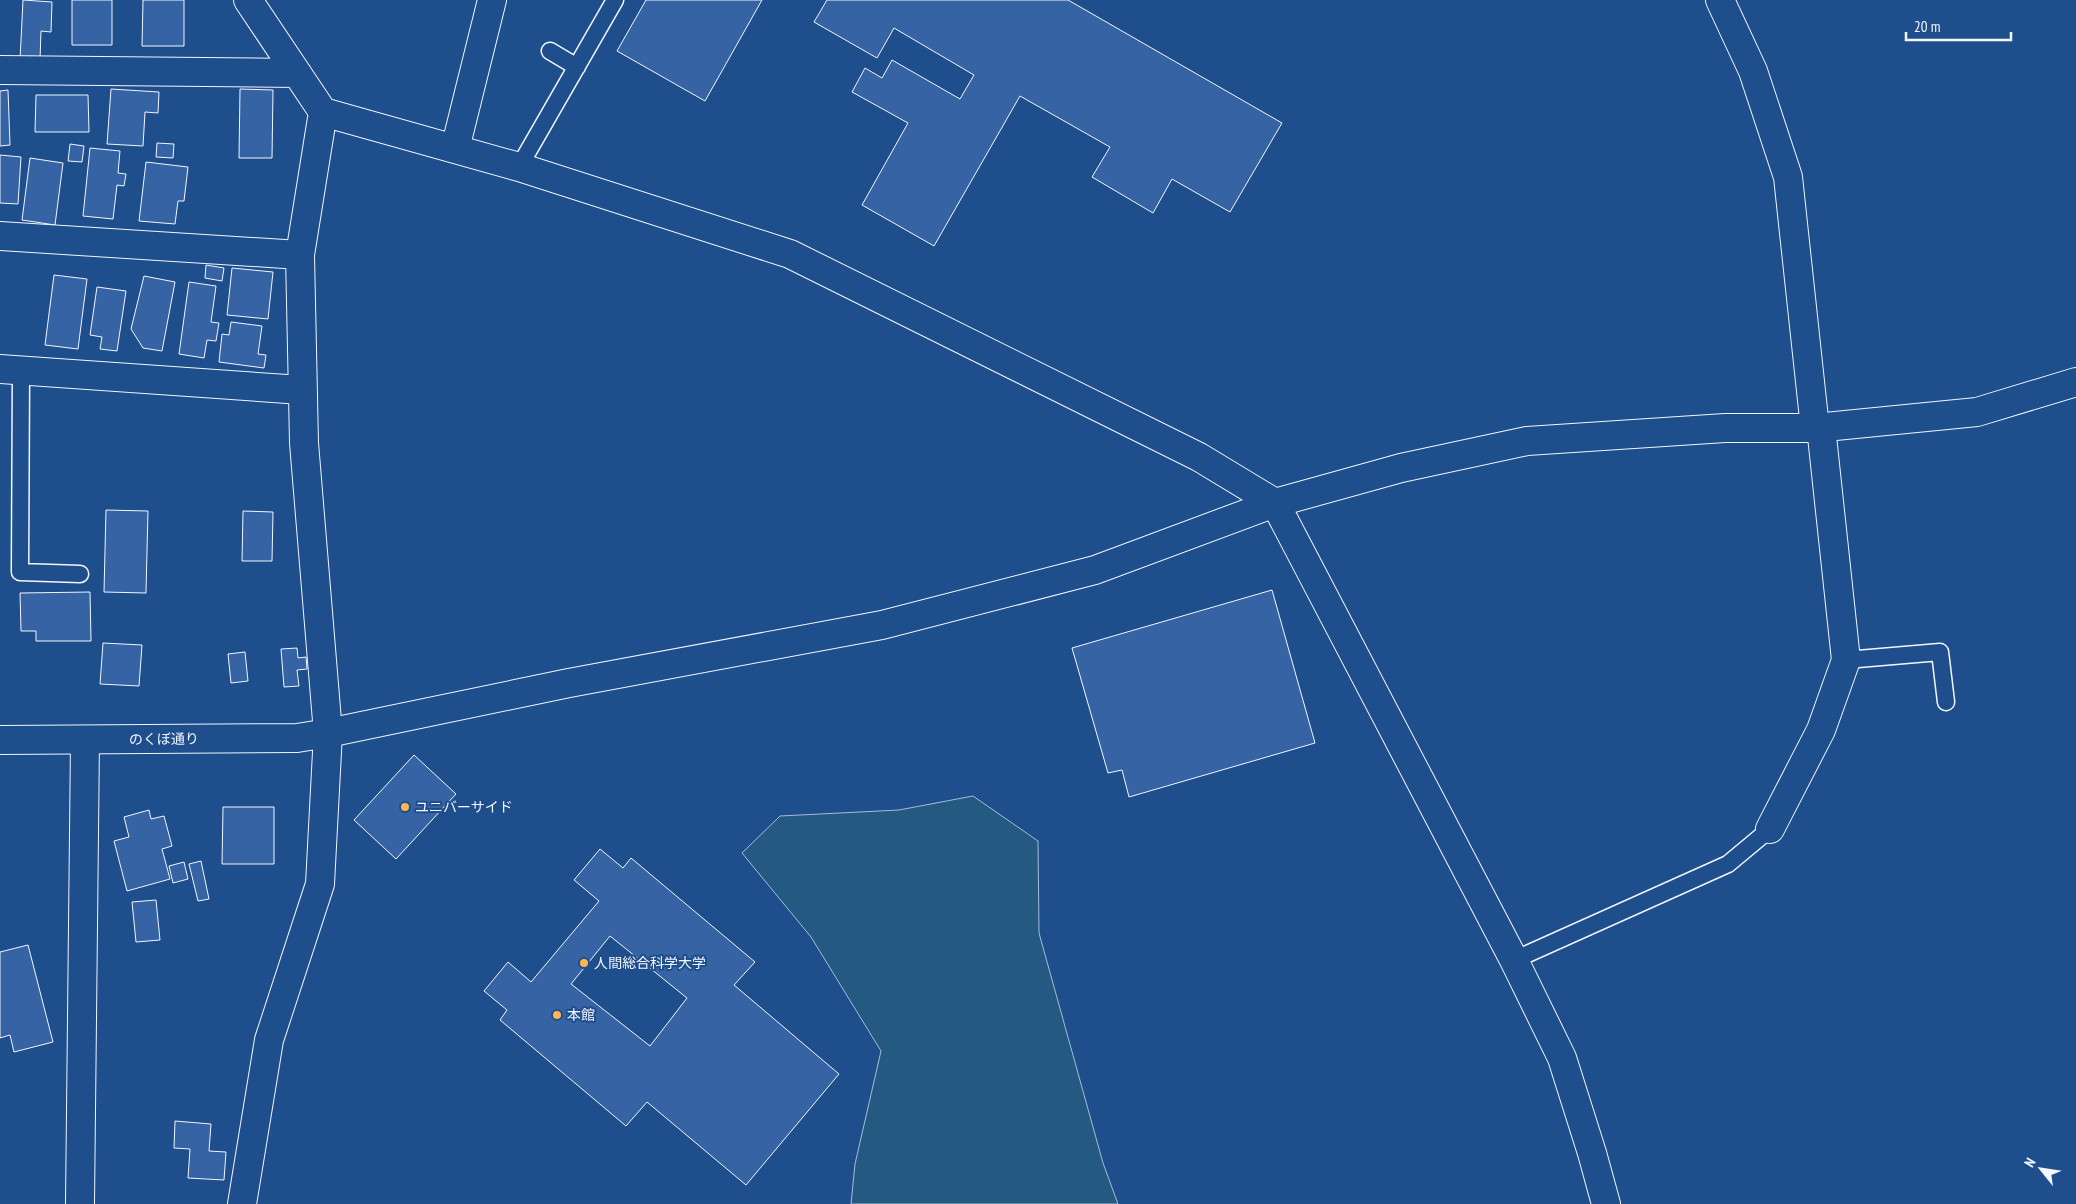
<svg xmlns="http://www.w3.org/2000/svg" width="2076" height="1204" viewBox="0 0 2076 1204" font-family="'PT Sans Narrow','Noto Sans JP',sans-serif">
	<rect width="100%" height="100%" fill="#1f4e8c"/>
	<path fill="#245a82" stroke="#a8bbd7" d="M973 796 1038 841 1039 933 1103 1163 1118 1204H851L855 1164 881 1051 811 937 742 853 780 816 899 810Z"/>
	<path fill="#3563a3" stroke="#f2f6ff" fill-rule="evenodd" d="M23 0 52 2 51 32 41 31 40 60H20Z
		M72 0H112V45H72Z
		M143 0H184V46H142Z
		M646 0H762L705 101 617 51Z
		M827 0H1068L1282 123 1230 212 1172 179 1153 213 1092 177 1110 147 1020 96 934 246 862 205 908 123 852 92 865 68 882 78 892 60 960 99 974 75 894 28 877 58 814 22Z
		M111 89 159 92 158 113 145 112 143 146 107 144Z
		M240 89 273 90 272 158H239Z
		M8 90 10 145 0 146V91Z
		M36 95H88L89 132H35Z
		M157 143 174 144 173 158 156 157Z
		M70 144 84 146 82 162 68 161Z
		M90 148 120 151 118 173 126 174 124 186 117 185 113 219 83 216Z
		M0 155 21 157 18 204 0 203Z
		M30 158 63 163 55 225 22 220Z
		M146 162 188 167 184 201H178L175 224 139 221Z
		M206 265 224 268 222 281 205 278Z
		M232 268 273 272 268 319 227 315Z
		M54 275 87 279 78 349 45 345Z
		M144 276 175 282 162 351 143 348 131 329Z
		M189 282 216 286 211 322 219 323 216 341 207 340 204 358 179 354Z
		M97 287 126 291 117 351 100 349 102 337 90 335Z
		M231 322 262 326 258 354 266 355 264 368 219 362 222 334 229 335Z
		M106 510 148 511 146 593 104 592Z
		M243 511 273 512 272 561H242Z
		M1272 590 1315 743 1129 797 1122 770 1108 773 1072 648Z
		M90 592 91 641H36V631H21L20 593Z
		M103 643 142 645 139 686 100 684Z
		M297 648 298 658 306 657 307 669 297 670 299 686 284 687 281 649Z
		M245 652 248 681 231 683 228 654Z
		M414 755 456 794 396 859 354 820Z
		M223 807H274V864H222Z
		M149 810 151 819 164 816 172 846 162 849 170 879 127 891 114 841 129 837 124 817Z
		M600 849 623 868 631 858 755 962 734 985 839 1074 746 1185 647 1102 626 1126 500 1020 507 1010 484 991 508 962 531 982 599 901 574 880ZM610 936 687 998 650 1046 571 984Z
		M201 861 209 899 198 901 189 864Z
		M184 862 188 879 173 883 169 866Z
		M156 900 160 940 136 942 132 902Z
		M28 945 53 1042 14 1052 10 1035 0 1038V952Z
		M175 1121 211 1124 209 1151 226 1152 224 1180 188 1178 190 1149 174 1148Z"/>
	<g fill="none" stroke-linecap="round" stroke-linejoin="round">
		<g stroke="#f2f6ff" stroke-width="19">
			<path id="service" d="M550 51 577 67
				M519 167 615 0
				M21 371 20 572 80 574
				M1846 660 1940 652 1946 702
				M1514 960 1728 864 1770 829"/>
		</g>
		<g stroke="#f2f6ff" stroke-width="30">
			<path id="minor" d="M248 0 323 112 519 167 790 254 1199 457 1275 503 1514 960 1562 1058 1592 1153 1606 1204
				M1720 0 1753 71 1788 177 1815 428
				M0 70 297 73
				M323 112 300 255 304 443 328 733
				M455 149 492 0
				M0 236 300 255
				M0 369 302 390
				M1770 829 1821 730 1846 660 1821 427
				M80 1204 85 740"/>
		</g>
		<g stroke="#f2f6ff" stroke-width="30">
			<path id="tertiary" d="M0 740 297 738 328 733 569 683 882 625 1095 570 1275 503 1401 468 1527 441 1725 428H1815L1977 412 2076 382
				M242 1204 269 1040 320 884 328 733"/>
		</g>
		<use href="#service" stroke="#1f4e8c" stroke-width="16"/>
		<use href="#minor" stroke="#1f4e8c" stroke-width="28"/>
		<use href="#tertiary" stroke="#1f4e8c" stroke-width="28"/>
	</g>
	<g fill="#ffb74d" stroke="#1f4e8c" stroke-width="2">
		<circle cx="405" cy="807" r="5"/>
		<circle cx="584" cy="963" r="5"/>
		<circle cx="557" cy="1015" r="5"/>
	</g>
	<g text-anchor="middle" dominant-baseline="central" stroke-width="4" stroke-linejoin="round" paint-order="stroke">
		<g font-size="14" fill="#f2f6ff" stroke="#1f4e8c">
			<text transform="translate(164 739) rotate(-1)">のくぼ通り</text>
		</g>
		<g font-size="14" fill="#f2f6ff" stroke="#1f4e8c" text-anchor="start">
			<text x="415" y="807">ユニバーサイド</text>
			<text x="594" y="963">人間総合科学大学</text>
			<text x="567" y="1015">本館</text>
		</g>
	</g>
	<g transform="translate(2041 1169) rotate(300)" stroke="#1f4e8c" stroke-width="4" paint-order="stroke">
	<path d="M0-4L9 19L0 12L-9 19Z" fill="#f2f6ff"/>
	<text y="-8" font-size="14" font-weight="bold" text-anchor="middle" fill="#f2f6ff">N</text>
	</g>
	<path d="M1906 32v8h105v-8" fill="none" stroke="#f2f6ff" stroke-width="2.5"/>
	<text x="1914" y="32" font-size="15" fill="#f2f6ff" stroke="#1f4e8c" stroke-width="4" paint-order="stroke">20 m</text>
</svg>
